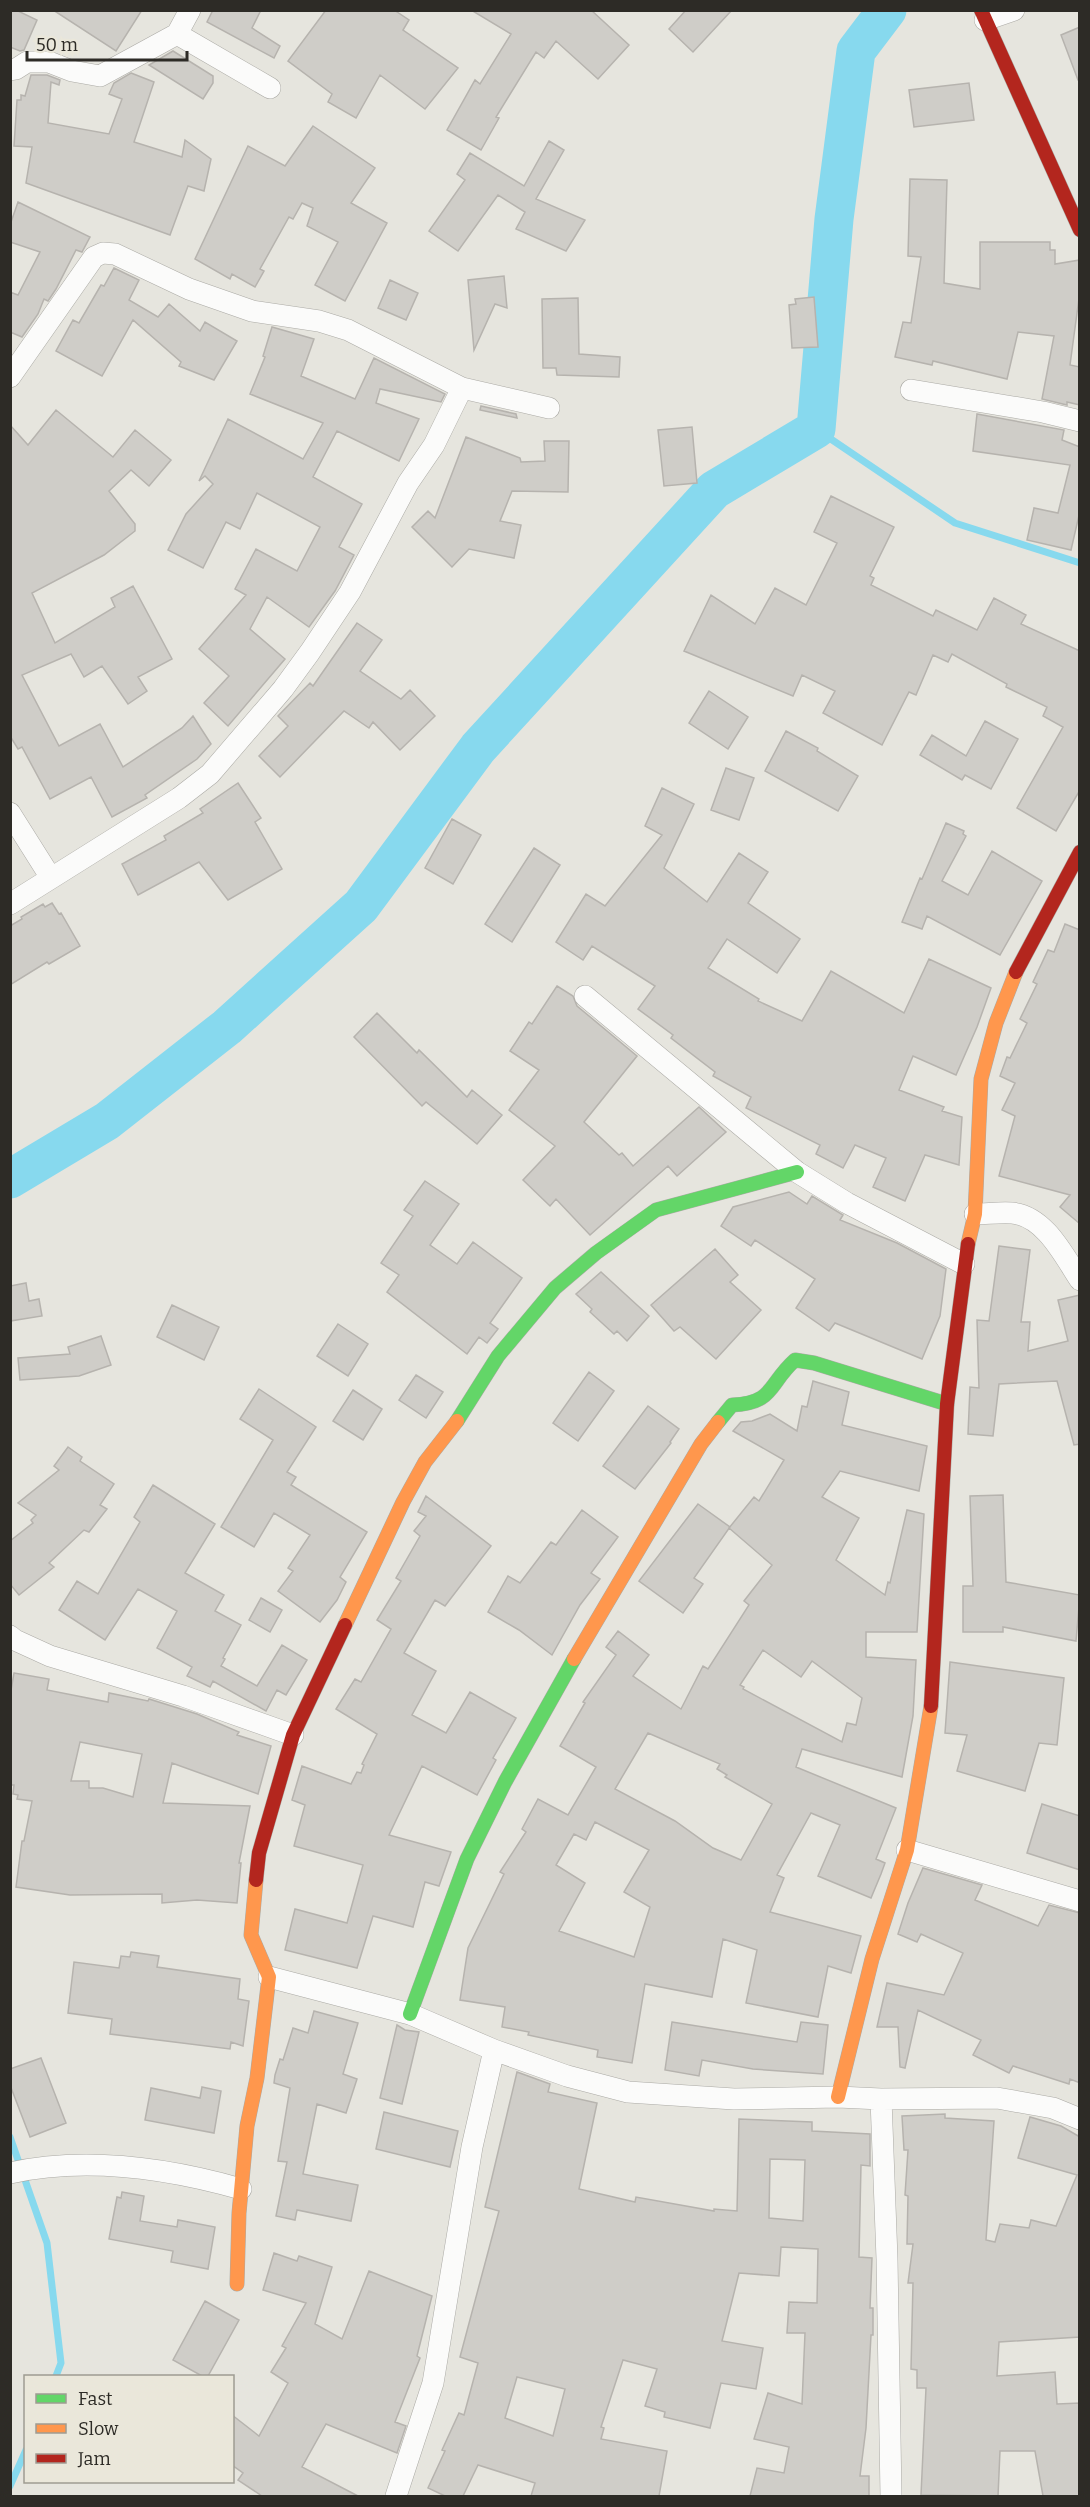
<svg xmlns="http://www.w3.org/2000/svg" width="1090" height="2507" viewBox="0 0 1090 2507" font-family="Bitter,serif">
	<rect width="100%" height="100%" fill="#e6e5de"/>
	<g fill="none" stroke-linecap="round" stroke-linejoin="round">
		<path stroke="#87d9ee" stroke-width="7" d="M816 429 955 523 1080 563
			M10 2137 47 2243 61 2363 56 2376
			M10 2486 26 2450"/>
		<path stroke="#87d9ee" stroke-width="39" d="M10 1179 107 1121 227 1027 361 906 478 748 714 490 816 429 834 219 856 51 887 10"/>
	</g>
	<path fill="#cfcdc8" stroke="#b6b3ae" stroke-width="1.5" fill-rule="evenodd" d="M10 10H16L37 20 24 50 20 51 10 47Z
		M53 10H142L116 51Z
		M213 10H261L252 28 280 46 274 58 207 22Z
		M326 10H394L409 20 403 30 458 68 425 109 380 75 356 118 328 102 332 94 288 61Z
		M471 10H591L629 45 598 79 556 41 544 58 536 52 496 117 499 118 481 150 447 130 475 80 480 84 511 34Z
		M686 10H732L693 52 669 29Z
		M1080 27V80H1078L1061 35Z
		M173 51 213 76V83L203 99 149 65Z
		M131 73 154 82 134 142 182 157 185 140 211 159 204 191 188 186 170 235 26 183 32 147 14 146 17 100H21V95L25 96 31 75H47L60 80 59 85 51 82 48 123 109 134 122 99 109 94 114 83Z
		M969 83 974 120 914 127 909 90Z
		M313 126 375 168 351 203 387 223 345 301 315 285 338 242 307 226 313 208 302 203 293 219 289 217 260 269 264 271 255 287 232 274 230 279 195 259 248 146 285 166Z
		M549 141 564 150 536 199 585 220 566 251 516 229 525 212 498 195 458 251 429 231 465 180 457 174 470 153 524 186Z
		M910 179 947 180 944 283 980 289V242H1050V250H1055V264L1080 260V291L1070 365 1080 367V405L1067 402V405L1042 399 1054 336 1018 332 1007 379 933 361 932 365 895 357 903 322 911 323 921 257 908 256Z
		M18 202 90 237 82 252 76 250 56 289 48 301 44 299 38 314 22 337 10 332V292L18 295 40 252 10 242V225Z
		M114 268 139 280 129 300 158 317 169 304 200 331 205 322 237 341 214 380 179 366 181 362 133 320 102 376 56 351 73 320 79 323 101 285 104 286Z
		M504 276 507 308 495 304 474 350 468 280Z
		M390 280 418 293 406 320 378 308Z
		M814 297 818 347 792 348 789 305 796 304 795 299Z
		M578 298 579 354 620 357 619 377 557 375 556 368H543L542 299Z
		M272 327 314 339 301 376 355 399 374 358 445 394 441 402 380 389 376 403 419 419 399 461 337 431 313 477 362 504 339 547 354 555 335 591 309 627 267 597 250 629 285 659 228 726 204 703 229 676 199 649 246 595 235 589 256 549 297 571 320 527 257 493 240 529 226 522 203 568 168 550 186 514 213 484 205 476 199 481 228 419 303 459 323 423 250 394 265 357 263 356Z
		M481 406 516 414 517 418 480 410Z
		M56 410 113 457 135 430 171 460 149 486 131 470 109 491 135 524V531L104 555 32 593 55 643 115 607 111 598 133 586 172 659 138 677 147 691 128 704 102 666 84 677 71 654 22 675 59 746 100 724 123 767 182 728 193 716 211 744 197 759 145 795 147 798 112 817 91 777 50 799 22 747 18 749 10 736V425L28 445Z
		M977 414 1064 430 1062 440 1080 447V511L1071 550 1027 540 1034 508 1058 513 1070 465 973 451Z
		M692 427 697 483 664 486 658 430Z
		M466 437 520 458 521 462 545 461 544 441H569L568 492 512 491 500 521 521 525 514 558 469 549 452 567 412 527 428 511 435 518Z
		M831 496 894 527 870 576 874 578 871 585 933 616 936 610 977 630 994 598 1026 615 1021 624 1080 651V790L1056 831 1017 808 1063 727 1043 716 1047 707 1006 687 1007 684 952 654 948 662 933 655 916 695 909 692 882 745 823 713 835 691 802 675 793 696 684 651 711 595 755 624 775 588 806 605 837 543 814 532Z
		M357 623 382 640 360 671 401 699 410 690 435 716 400 750 373 722 369 728 344 711 280 777 259 756 288 726 278 716 310 683 313 686Z
		M709 691 748 717 728 749 689 723Z
		M985 721 1018 739 991 789 965 775 962 780 920 755 932 735 966 756Z
		M786 731 818 748 817 751 858 776 838 811 765 771Z
		M726 768 754 778 739 820 711 810Z
		M238 783 261 818 255 822 282 869 228 900 199 862 138 895 122 864 166 840 164 836 203 813 200 809Z
		M662 788 694 804 664 868 707 902 739 853 768 872 748 903 800 939 777 973 727 939 708 968 759 999 758 1001 802 1021 831 971 904 1013 929 959 991 988 977 1027 956 1075 913 1056 899 1090 944 1107 942 1111 962 1117 959 1165 925 1155 905 1201 873 1187 886 1158 855 1145 843 1168 816 1154 820 1145 746 1108 751 1097 713 1076 715 1072 671 1038 673 1035 638 1009 655 986 592 946 583 960 556 942 586 894 605 906 662 835 645 826Z
		M452 819 481 835 453 884 425 868Z
		M946 823 964 831 963 834 966 836 942 881 968 895 992 851 1042 881 1000 955 927 916 922 929 902 922 920 878 922 879Z
		M534 848 560 865 512 942 485 924Z
		M52 903 59 914 61 913 80 946 49 964 47 962 10 985V926L22 919 21 917 43 904 45 907Z
		M1065 924 1080 930V1224L1060 1207 1070 1195 999 1176 1015 1116 1002 1110 1015 1083 1000 1076 1007 1057 1010 1058 1027 1023 1020 1019 1037 984 1033 982 1048 950 1054 952Z
		M557 986 573 996 577 1006 637 1056 584 1122 619 1155 622 1153 633 1166 699 1107 726 1132 677 1176 668 1166 590 1235 556 1199 550 1206 523 1180 555 1146 509 1110 539 1070 510 1051 529 1022 532 1024Z
		M377 1013 417 1053 419 1050 467 1097 472 1090 502 1115 477 1144 426 1102 422 1106 354 1037Z
		M425 1181 459 1204 430 1245 457 1264 473 1242 522 1278 490 1323 498 1329 487 1343 479 1337 467 1354 387 1292 399 1275 381 1263 413 1216 404 1210Z
		M789 1192 807 1204 812 1196 843 1215 840 1220 897 1243 946 1269 940 1316 922 1359 835 1323 829 1331 796 1308 815 1279 755 1240 751 1246 721 1226 733 1207Z
		M999 1246 1030 1250 1021 1322H1030L1028 1351 1068 1341 1058 1300 1080 1295V1444L1074 1445 1057 1381 999 1384 993 1436 968 1434 970 1387 979 1388 977 1320 989 1321Z
		M715 1249 738 1275 730 1282 761 1310 716 1359 680 1327 674 1331 651 1305Z
		M601 1272 649 1316 627 1341 617 1331 614 1334 590 1312 592 1309 576 1294Z
		M26 1283 29 1301 39 1299 42 1316 10 1321V1286Z
		M172 1305 219 1327 204 1360 157 1337Z
		M338 1324 368 1344 348 1376 317 1356Z
		M101 1336 111 1365 79 1376 20 1380 18 1358 70 1354 68 1347Z
		M589 1372 614 1391 578 1441 553 1423Z
		M416 1375 443 1392 426 1418 399 1400Z
		M813 1381 849 1392 842 1425 927 1446 919 1491 840 1471 822 1497 859 1518 836 1560 885 1595 888 1582 890 1583 907 1510 924 1514 917 1632H866V1657L916 1660 913 1716 902 1777 802 1749 796 1767 896 1808 876 1859 885 1863 881 1874 871 1898 818 1876 840 1825 811 1813 777 1875 784 1878 770 1912 861 1936 851 1973 828 1966 818 2017 746 2003 757 1950 723 1939 712 1997 645 1984 632 2063 597 2057 598 2050 528 2035 529 2032 502 2027 505 2007 460 2000 468 1948 504 1874 500 1872 526 1832 522 1829 538 1799 568 1815 596 1767 560 1746 585 1703 583 1702 616 1655 606 1647 618 1631 649 1655 633 1676 681 1709 703 1666 708 1669 749 1605 744 1601 772 1565 729 1528 754 1497 759 1501 784 1460 733 1431 741 1422 752 1421 770 1414 797 1431 802 1406 807 1407ZM763 1650 801 1677 812 1661 862 1698 856 1725 847 1723 842 1742 743 1689 744 1687 740 1685ZM648 1733 720 1764 717 1769 727 1775 725 1777 772 1804 741 1860 713 1848 675 1821 615 1789ZM595 1822 649 1850 624 1892 650 1907 634 1957 559 1931 585 1883 556 1865 574 1834 586 1840Z
		M259 1389 316 1427 287 1472 296 1477 291 1485 367 1532 340 1577 346 1582 337 1600 320 1622 278 1591 293 1571 288 1568 310 1535 274 1513 254 1547 221 1527 273 1440 240 1419Z
		M353 1390 382 1409 363 1440 333 1421Z
		M648 1406 679 1429 670 1442 671 1443 635 1489 603 1466Z
		M68 1447 82 1457 80 1461 114 1484 100 1505 107 1509 89 1532 84 1530 49 1563 54 1567 19 1595 10 1584V1541L33 1523 31 1520 36 1515 18 1503 59 1470 54 1466Z
		M153 1485 215 1524 185 1573 224 1595 215 1611 241 1625 223 1658 225 1659 221 1666 257 1686 282 1645 307 1660 286 1695 277 1690 266 1711 213 1681 210 1687 187 1676 192 1667 157 1648 177 1611 138 1589 105 1640 59 1610 77 1581 98 1594 140 1522 134 1517Z
		M1003 1495 1006 1582 1080 1595 1076 1641 1003 1627V1632H963V1586H973L970 1496Z
		M426 1496 491 1546 445 1606 435 1600 404 1653 436 1671 412 1715 446 1733 470 1692 516 1718 493 1758 496 1760 477 1795 422 1766 389 1835 451 1852 439 1886 425 1882 413 1927 373 1916 357 1968 285 1950 295 1909 347 1923 363 1865 294 1846 305 1805 292 1800 302 1766 351 1784 357 1772 361 1773 364 1765 362 1764 377 1734 336 1709 355 1679 361 1682 391 1629 377 1620 401 1581 396 1578 420 1536 414 1531 426 1516 418 1512Z
		M698 1504 730 1527 694 1578 703 1584 683 1613 639 1581Z
		M582 1510 618 1537 591 1573 600 1579 580 1605 552 1655 519 1630 488 1612 508 1576 520 1583 551 1542 556 1545Z
		M261 1598 282 1610 270 1632 249 1620Z
		M950 1662 1064 1678 1057 1745 1039 1743 1025 1791 957 1771 967 1735 945 1733Z
		M14 1673 49 1679 47 1690 108 1702 109 1693 148 1701 149 1699 197 1714 239 1732 237 1735 271 1746 258 1794 172 1763 163 1803 250 1806 239 1863H241L237 1903 197 1900 162 1903V1894L70 1895 16 1887 22 1841H24L32 1801 17 1799 18 1795 13 1794 14 1785H10V1696ZM80 1742 142 1754 133 1797 103 1788H89V1781H71Z
		M1042 1804 1080 1816V1870L1027 1853Z
		M923 1868 982 1885 975 1900 1038 1926 1049 1905 1080 1913V2083L1070 2079 1069 2084 1013 2066 1009 2073 973 2055 981 2040 918 2010 905 2068 900 2067 898 2027H877L887 1983 944 1995 963 1953 921 1934 917 1942 898 1934 908 1903Z
		M131 1952 159 1956 157 1967 240 1979 238 1999 249 2001 243 2046 231 2042 230 2049 110 2034 112 2019 68 2013 74 1962 119 1968 121 1956 130 1957Z
		M314 2011 358 2023 343 2074 357 2079 346 2113 317 2104 303 2174 358 2185 351 2221 297 2210 295 2220 276 2216 287 2162 278 2161 290 2088 274 2083 275 2075 280 2059 283 2060 293 2028 308 2033Z
		M672 2022 797 2042 801 2022 828 2025 823 2074 753 2069 702 2060 699 2076 665 2070Z
		M397 2025 405 2030 419 2032 402 2104 380 2098Z
		M41 2058 66 2123 30 2137 10 2085V2069Z
		M517 2072 550 2084 548 2092 597 2103 579 2189 635 2202 636 2197 714 2211V2209L737 2211 739 2119 812 2122V2131L870 2134V2166L861 2165 859 2257 872 2258 870 2308H873V2335H871L866 2428 860 2476H869V2496H750L757 2468 784 2473 789 2447 754 2439 768 2393 802 2404 805 2333H787L789 2302 817 2303 818 2249 781 2247 779 2276 739 2273 722 2341 763 2348 756 2389 721 2383 710 2428 664 2417 665 2412 645 2406 657 2369 623 2360 601 2427 604 2428 601 2439 667 2451 659 2496H531L535 2483 478 2465 463 2496H445L428 2488 445 2451 442 2450 459 2413 464 2415 478 2363 460 2357 499 2211 485 2207ZM770 2159 805 2160 803 2221 769 2218ZM517 2377 565 2389 553 2436 505 2418Z
		M202 2087 221 2091 214 2133 145 2120 151 2088 200 2098Z
		M384 2112 458 2131 450 2167 376 2149Z
		M945 2114V2118L994 2121 986 2240 995 2242 1000 2224 1029 2228 1031 2220 1056 2226 1077 2175 1018 2158 1030 2117 1061 2126 1080 2137V2337L999 2342 997 2376 1055 2372 1057 2404 1080 2403V2496H1043L1035 2451H1000L998 2496 921 2495 926 2388H917V2370L911 2369 913 2283H908L913 2244H907L908 2196 905 2195 908 2150H904L902 2116Z
		M122 2192 144 2196 140 2221 177 2227 178 2220 215 2227 208 2269 171 2262 173 2251 109 2239 117 2197 121 2198Z
		M274 2253 297 2261 299 2256 332 2267 315 2324 342 2339 369 2271 432 2296 417 2356 420 2358 395 2422 406 2426 397 2453 326 2424 302 2467 358 2496H262L238 2480 243 2473 232 2465V2415L259 2436 288 2383 271 2372 286 2348 282 2346 306 2303 263 2290Z
		M205 2301 239 2320 208 2376H202L173 2360Z"/>
	<g fill="none" stroke-linecap="round" stroke-linejoin="round">
		<g stroke="#abaaa5" stroke-width="22">
			<path id="street" d="M985 20 1014 10
				M177 34 270 88
				M10 70 16 69 27 62H49L72 71 100 76 177 34 190 10
				M10 377 94 257 103 253 115 254 189 289 252 311 319 321 348 330 462 388 549 408
				M911 390 1043 412 1080 421
				M10 813 51 878
				M10 904 179 798 210 774 283 689 310 652 350 592 408 483 434 445 462 388
				M585 996 797 1172 847 1203 964 1264
				M975 1214C987 1214 1000 1212 1012 1213 1045 1216 1064 1256 1080 1280
				M10 1636 15 1640 50 1656 183 1696 293 1735
				M907 1850 1080 1901
				M269 1977 410 2014 494 2050 567 2076 628 2092 734 2099 838 2097 881 2099 997 2098 1053 2108 1080 2119
				M881 2099 887 2259 891 2496
				M10 2173C87 2156 167 2168 241 2189
				M396 2496 433 2383 472 2147 494 2050"/>
		</g>
		<g stroke="#abaaa5" stroke-width="15">
			<path id="fast" d="M457 1421 498 1356 555 1288 596 1253 656 1210 797 1172
				M718 1422 732 1405C775 1403 768 1384 795 1360L814 1363 947 1404
				M410 2014 467 1859 505 1782 574 1659"/>
		</g>
		<g stroke="#abaaa5" stroke-width="15">
			<path id="slow" d="M968 1244 975 1214 981 1079 996 1023 1016 972
				M345 1625 403 1502 425 1462 457 1421
				M574 1659 701 1444 718 1422
				M838 2097 872 1959 907 1850 931 1706
				M237 2284 239 2213 247 2126 257 2078 269 1977 251 1935 256 1880"/>
		</g>
		<g stroke="#abaaa5" stroke-width="15">
			<path id="jam" d="M981 10 1080 230
				M1016 972 1080 852
				M931 1706 947 1404 968 1244
				M256 1880 259 1853 293 1735 345 1625"/>
		</g>
		<use href="#street" stroke="#fbfbfa" stroke-width="21"/>
		<use href="#fast" stroke="#63d668" stroke-width="14"/>
		<use href="#slow" stroke="#ff974d" stroke-width="14"/>
		<use href="#jam" stroke="#b3261e" stroke-width="14"/>
	</g>
	<rect width="1090" height="2507" fill="none" stroke="#2d2b26" stroke-width="24"/>
	<rect x="24" y="2375" width="210" height="108" fill="#eae7da" stroke="#9e9c92" stroke-width="1.5"/>
	<rect x="36" y="2394" width="30" height="9" fill="#63d668" stroke="#9e9c92" stroke-width="1.5"/>
	<text x="78" y="2405" font-size="18" fill="#2d2b26">Fast</text>
	<rect x="36" y="2424" width="30" height="9" fill="#ff974d" stroke="#9e9c92" stroke-width="1.5"/>
	<text x="78" y="2435" font-size="18" fill="#2d2b26">Slow</text>
	<rect x="36" y="2454" width="30" height="9" fill="#b3261e" stroke="#9e9c92" stroke-width="1.5"/>
	<text x="78" y="2465" font-size="18" fill="#2d2b26">Jam</text>
	<path d="M27 51v9h160v-9" fill="none" stroke="#2d2b26" stroke-width="3"/>
	<text x="36" y="51" font-size="18" fill="#2d2b26" stroke="#eae7da" stroke-width="4.5" paint-order="stroke">50 m</text>
</svg>
